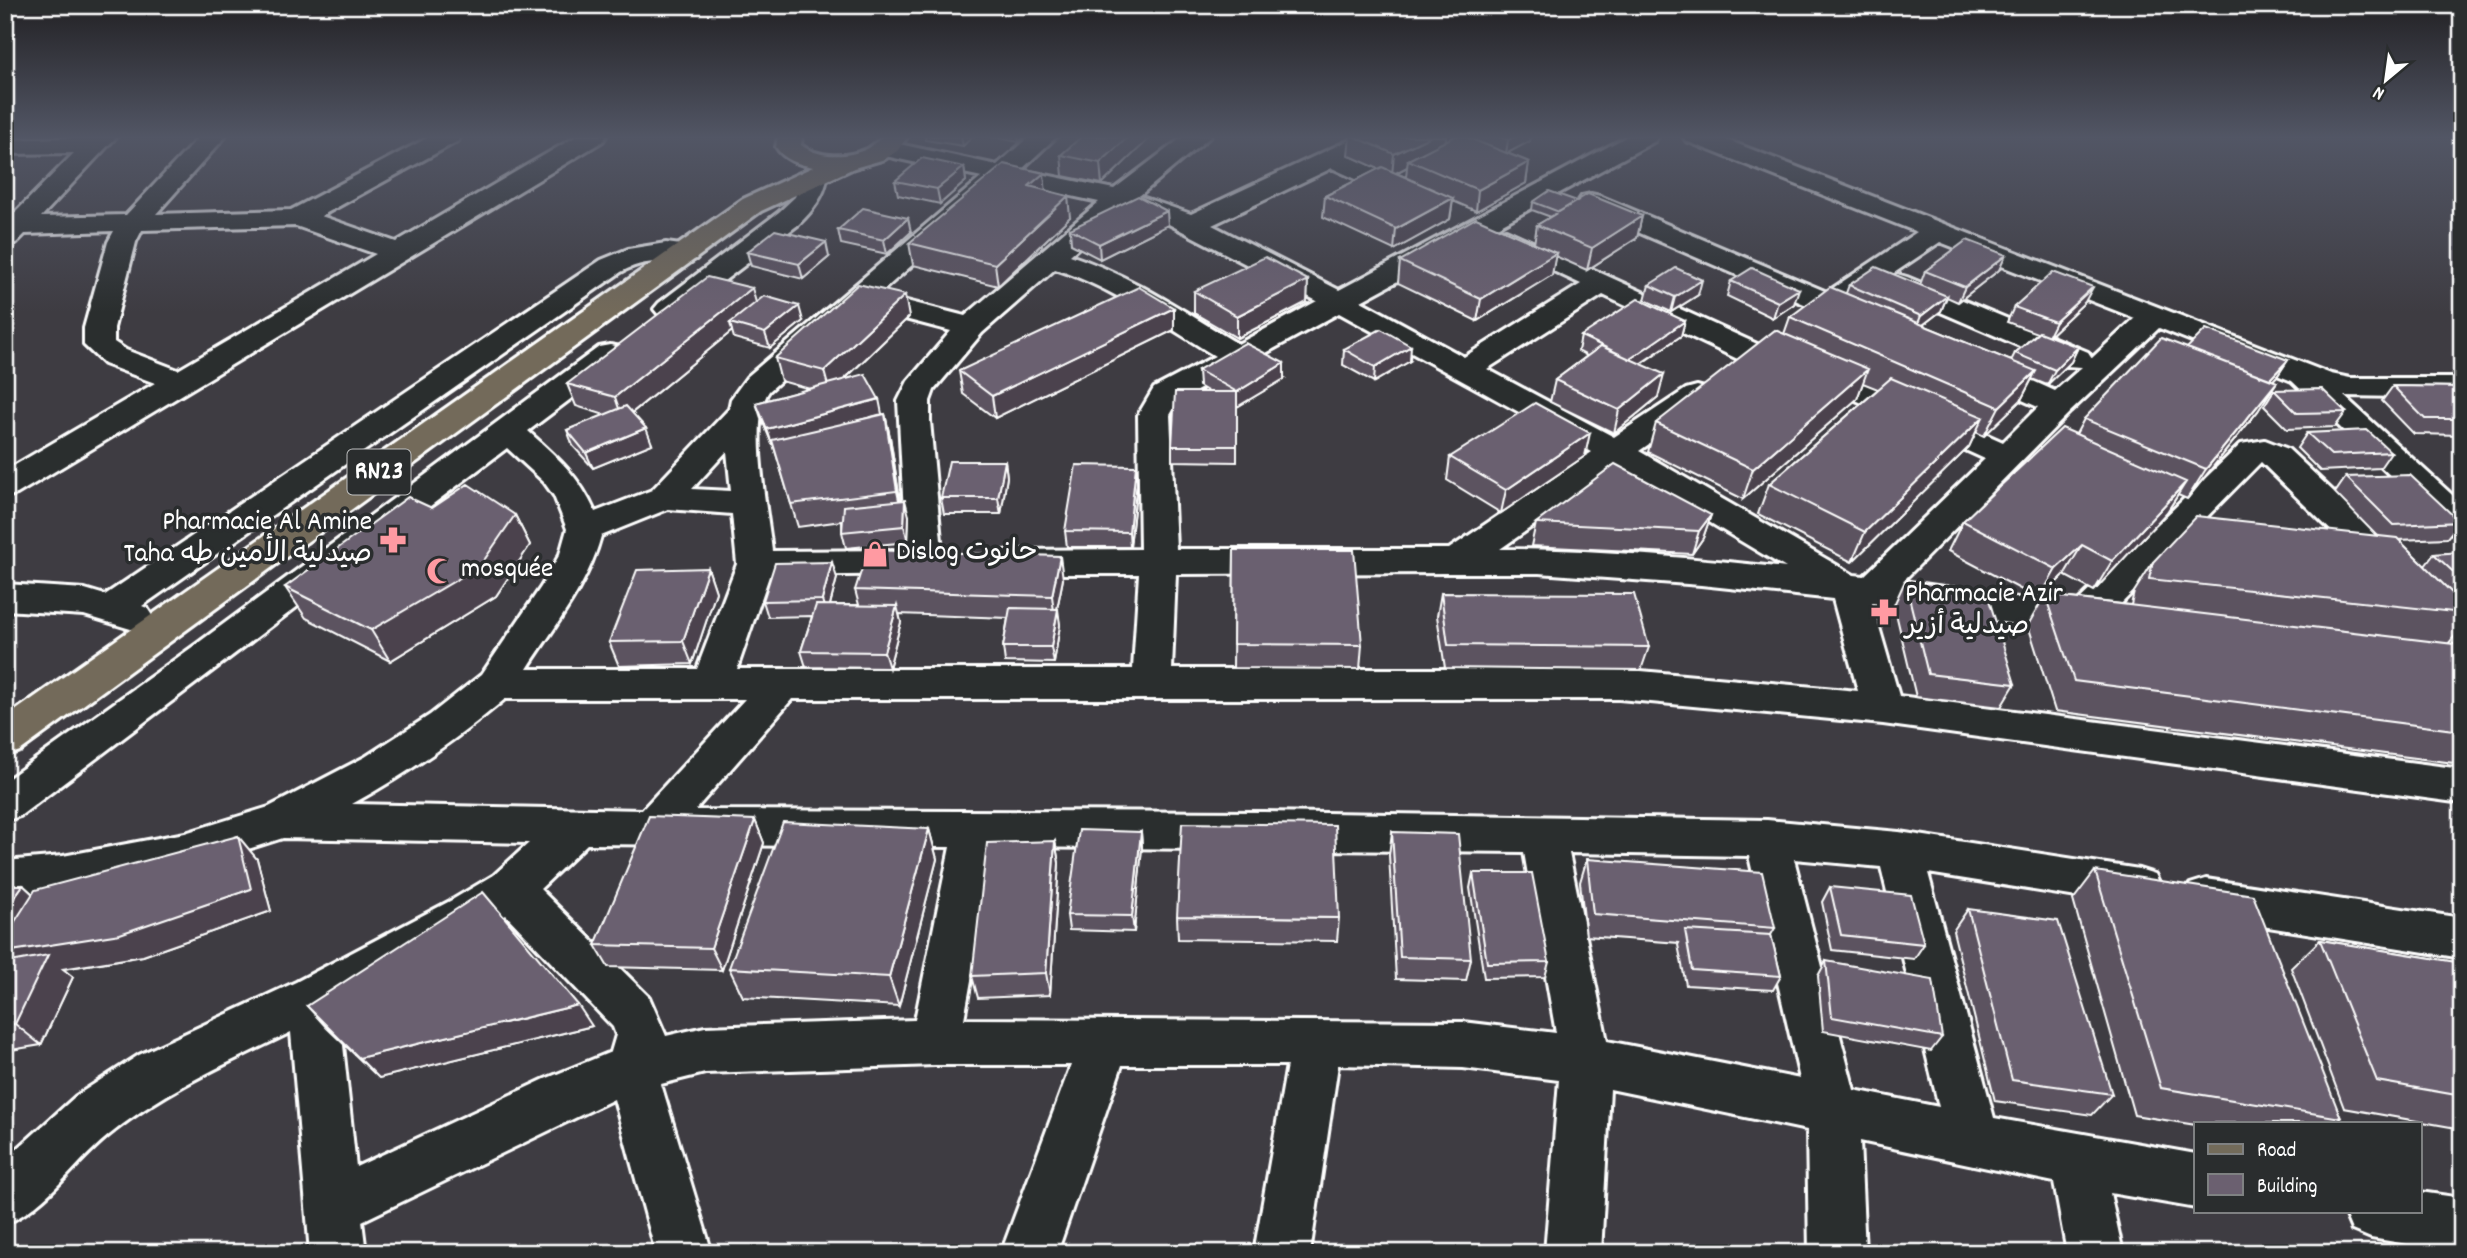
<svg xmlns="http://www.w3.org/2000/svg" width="2467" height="1258" viewBox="0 0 2467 1258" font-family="Dekko,'Playpen Sans Arabic',sans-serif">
	<rect width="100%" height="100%" fill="#3e3c42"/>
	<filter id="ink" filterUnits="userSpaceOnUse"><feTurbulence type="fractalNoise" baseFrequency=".0143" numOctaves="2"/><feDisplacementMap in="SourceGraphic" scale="14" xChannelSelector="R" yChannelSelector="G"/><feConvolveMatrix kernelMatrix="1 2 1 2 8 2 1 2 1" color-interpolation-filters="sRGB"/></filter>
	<g filter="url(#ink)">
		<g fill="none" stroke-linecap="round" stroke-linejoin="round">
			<g stroke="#fff" stroke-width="6">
				<path id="minor" d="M117 136 41 217 126 215 200 136H226L156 214 291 210 431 136H461L458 141 321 216 396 242 577 136H606L603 141 17 494 5 497V471L155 383 104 364 84 345V328L108 242 114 231 25 234 16 243 5 245V218H10L74 153 5 154V140ZM296 226 376 254 178 370 126 350 114 342V328L136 242 142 230Z
					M1030 136H1057L1021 170 1114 189 1184 136H1211L1139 196 1191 214 1358 136H1390L1387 141 1352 158 1422 189 1426 195 1422 201 1413 203 1404 201 1332 168 1212 225 1339 290 1628 136H1658L1655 141 1361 301 1464 357 1581 284 1496 244 1492 238 1496 232 1506 230 1766 348 1770 355 1766 362 1755 364 1744 362 1603 295 1487 369 1614 437 1686 389 1697 386 1708 389 1713 396 1708 403 1639 451 1854 575 1864 576 1985 459 1803 376 1798 369 1803 362 1814 360 1825 362 2003 442 2038 407 1966 375 1961 368 1966 361 1977 359 1988 361 2055 391 2082 367 2066 366 1887 289 1883 283 1886 278 1850 302 1875 313 1879 319 1875 325 1864 328 1853 325 1582 208 1578 202 1582 196 1591 194 1600 196 1827 292 1917 232 1686 141 1683 136H1717L2331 374 2350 378H2462V398L2344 396 2462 504V536L2449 532 2292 381 2159 328 2070 412 1903 581 2073 606 2241 444 2265 440 2288 449 2462 612V649L2448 645 2261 462 2105 620 2100 631 2086 634 1872 603 1899 696 2462 769V803L1883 724 1619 699H792L695 810 1262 812 1767 820 1899 832 2139 869 2155 874 2162 888 2155 902 2139 907 1928 873 1994 1118 2196 1154V1208L2110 1193 2123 1253H2067L2054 1182 1860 1141 1865 1253H1809L1807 1130 1610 1089 1601 1253H1545L1559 1080 1463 1068 1338 1065 1310 1253H1254L1287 1065H1122L1057 1253H1001L1071 1065H935L705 1073 661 1084 712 1253H656L614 1099 362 1221 366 1253H310L291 1032C230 1062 168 1089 114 1131 76 1159 49 1206 5 1224V1160L76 1096 139 1055 296 982 452 900 494 875 529 843 283 838 185 869 63 894 5 899V861L63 856 185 833 269 807 365 757 430 715 482 674 541 587 560 554 567 529 554 496 544 482 507 448 20 816 5 821V781L198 643 599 347 610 345 621 347 625 354 621 361 528 431C556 456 580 477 595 512L652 490 729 409 731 399 747 377 982 177 876 154 872 149 876 144 885 141 997 165ZM1007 182 1099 202 965 316 879 294ZM1123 208 1161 220 1317 301 1238 344C1183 311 1131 275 1070 255ZM1940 242 2135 318 2092 358 2088 352 1907 277 1897 274 1888 277ZM1055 269C1112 287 1163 324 1215 356L1154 388 1138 415 1140 549 1009 550 996 553 991 562 996 571 1009 574H1139L1133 669H737L769 576 925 574 938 571 943 562 930 421V401L934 390 982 333ZM863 308 951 331 908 381 898 401 906 550 772 551C768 514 748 420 769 391ZM1339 313 1592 452 1449 549H1176L1170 415 1178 401ZM727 451 731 491 692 489ZM1617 467 1786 568C1691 558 1595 549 1500 549ZM668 509 732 514 737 564 697 669H527C554 627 588 585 601 536ZM1447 573H1539L1701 585 1833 599 1858 691 1619 669H1172L1176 574ZM505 699H745L642 810 352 804C407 774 457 739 505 699ZM587 844 950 847 915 1020 705 1027 666 1036 649 997 540 889ZM995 847 1524 852 1556 1033 1463 1022 964 1019ZM1569 853 1749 856 1800 1079 1607 1041ZM1794 859 1881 867 1939 1107 1854 1090ZM506 915 613 1027 616 1035 611 1052 545 1079 356 1167 339 1008Z
					M814 170 823 173 827 178C824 197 812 211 799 224L679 315 669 318 659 315 654 309 659 303 779 212 795 197 805 173Z
					M666 243 696 247 700 253 696 259C667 266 652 255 621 272L142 606 147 608 153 617 147 626 134 630 84 615 5 610V584L85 589 105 595 601 260 628 249Z
					M2206 879 2462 918V958L2206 917 2190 912 2183 898 2190 884Z
					M2420 1192 2462 1198V1253L2371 1238 2352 1230 2344 1211H2420Z"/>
			</g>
			<g stroke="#fff" stroke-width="6">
				<path id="major" d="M778 136H802L801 145C818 158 847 158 867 149 873 146 880 138 885 136 892 134 902 136 908 136L897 151 885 159 854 168 761 211 20 751 5 756V718L743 199 813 167C798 164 784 160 776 147Z"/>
			</g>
			<use href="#minor" fill="#2a2d2e" fill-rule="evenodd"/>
			<use href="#major" fill="#736b5a" fill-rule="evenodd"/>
		</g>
		<path fill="#5c5360" stroke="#fff" stroke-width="2" fill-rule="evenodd" d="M925 136H973L963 146 925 140Z
			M987 136H1025L1019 142Z
			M1082 136H1152L1102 184 1063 176 1061 155Z
			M1350 136H1446L1445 141 1455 136H1531L1530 141 1507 153 1529 162 1526 183 1476 211 1453 201 1450 219 1394 250 1323 217 1325 196 1379 169 1348 155ZM1407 167 1406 177 1396 173Z
			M964 167 966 181 940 204 898 195 895 181Z
			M1046 190 1070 217 998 286 913 265 909 243Z
			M1577 201 1642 216 1637 238 1587 270 1555 256 1552 275 1477 321 1398 283 1400 261 1534 244 1537 225 1551 217 1532 210 1533 202Z
			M1168 225 1100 259 1071 244 1070 229Z
			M838 230 911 232 887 254 841 244Z
			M747 252 829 257 803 279 751 266Z
			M1999 270 1958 302 1947 297 1941 311 1923 325 2011 361 2015 353 2037 333 2007 322 2014 307 2085 302 2049 336 2078 347 2071 362 2047 385 2032 379 2021 400 1984 436 1976 432 1969 447 1852 562 1758 514 1769 484 1878 389 1863 383 1857 399 1743 499 1648 452 1656 423 1784 334 1790 317 1846 293 1849 285H1920L1925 271Z
			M1308 280 1307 302 1237 338 1194 313V291Z
			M1731 281 1794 304 1773 318 1727 296Z
			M1649 285 1698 295 1671 312 1645 300Z
			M756 303 803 321 770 348 734 338 732 331 632 413 652 444 593 468 573 446 567 430 605 415 576 406 567 384Z
			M909 317 844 380 882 414H885L890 437 900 500 909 516 908 542 846 548 842 532V521L798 527 773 444H772L761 418 756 403 810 389 781 381 775 358Z
			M1685 321 1681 336 1641 364 1658 397 1614 433 1550 402 1555 380 1587 356 1578 351 1581 336Z
			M1174 330 995 418 963 394 959 371Z
			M2187 348 2288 360 2278 375 2273 380 2258 411 2187 499 2178 495 2167 512 2094 591 2064 575 2039 599 1948 551 1963 521 2076 434 2084 419Z
			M1344 349 1410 361 1374 382 1343 365Z
			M1198 370 1284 379 1237 407V462L1172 461V446L1209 392 1199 386Z
			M2393 386 2462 387V435L2414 434 2382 401Z
			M2274 390 2346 412 2335 427 2287 429 2264 406Z
			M2307 433 2391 452 2380 468 2320 471 2297 448Z
			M1585 456 1501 513 1447 480 1450 457Z
			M1005 461 1007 477 1001 514H944L941 498Z
			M2346 477 2460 522 2447 538 2399 540 2425 566 2434 554 2462 552V628L2448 644 2462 645V764L2055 711 2028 625 2045 595 2131 605 2134 592 2153 562 2377 536 2335 493Z
			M1137 481 1130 547H1067L1065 531Z
			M515 515 530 545 496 596 390 661 306 618 285 587Z
			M1711 515 1703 538 1692 554 1531 546 1536 523Z
			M1234 550 1362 645 1360 669 1233 668Z
			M708 568 716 592 692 664 619 666 609 642Z
			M837 578 830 605H859L855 590 1063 579 1057 609 1060 625 1054 663 1005 662 1003 647 1008 618 899 614 901 622 889 668 806 667 801 651 812 616 768 617 763 601Z
			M1905 581 2015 684 2001 707 1916 697 1894 605Z
			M1441 593 1649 647 1641 670 1445 668 1437 616Z
			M755 820 764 843 722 970 608 967 595 945Z
			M929 829 937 859 899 1006 743 997 729 968Z
			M1141 832 1142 847 1134 932 1069 930 1067 915Z
			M1392 832 1471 959 1466 981 1396 979 1389 855Z
			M1055 841 1059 863 1050 995 978 998 972 976Z
			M257 859 271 911 143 956 63 969 73 977 41 1045 5 1051V885H23L33 894Z
			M1587 859 1775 928 1771 935 1781 976 1773 990 1686 985 1678 945 1679 943 1586 936 1580 882Z
			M2095 871 2341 1118 2335 1123H2196V1125L2134 1115 2073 900Z
			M1473 873 1549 962 1545 977 1484 978 1470 888Z
			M1830 887 1924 944 1914 959 1832 950 1822 902Z
			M1968 909 2112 1094 2092 1115 1995 1101 1953 931Z
			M1177 916 1339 918 1337 941 1178 939Z
			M2320 940 2462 963V1129L2344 1108 2291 968Z
			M1826 961 1942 1037 1931 1051 1823 1031 1818 976Z
			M307 1006 592 1026 379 1078 327 1028Z"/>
		<path fill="#4b434e" stroke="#fff" stroke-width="2" d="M961 136H973L963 146Z
			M1018 136H1025L1019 142Z
			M1129 136H1152L1102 184 1100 163Z
			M1431 136H1446L1445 149 1408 160 1407 167 1392 175 1394 154Z
			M1516 136H1531L1530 141 1506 154 1508 140Z
			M1529 162 1526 183 1476 211 1478 190Z
			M964 167 966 181 940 204 937 189Z
			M1044 173 1046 194 1029 186Z
			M1068 196 1070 217 998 286 995 264Z
			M1453 198 1450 219 1394 250 1396 229Z
			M1167 211 1168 225 1100 259 1099 244Z
			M1642 216 1637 238 1587 270 1592 248Z
			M908 218 911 232 887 254 884 240Z
			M826 242 829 257 803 279 799 264Z
			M1556 253 1552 275 1477 321 1481 299Z
			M2006 255 1999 270 1958 302 1965 287Z
			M1308 280 1307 302 1237 338V316Z
			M1702 280 1698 295 1671 312 1675 297Z
			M2093 287 2085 302 2047 338 2055 322Z
			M752 288 758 310 730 323 732 331 623 420 615 397Z
			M1799 289 1794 304 1773 318 1778 302Z
			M905 295 909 317 830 393 824 371Z
			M1947 296 1941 311 1915 331 1921 316Z
			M799 306 803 321 770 348 765 333Z
			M1174 308V330L995 418 992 396Z
			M1685 321 1681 336 1625 374 1629 359Z
			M1411 346 1410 361 1374 382 1375 367Z
			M2078 347 2071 362 2047 385 2055 370Z
			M2288 360 2278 375 2258 397 2267 382Z
			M1284 363V379L1237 407V462V392Z
			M1868 369 1857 399 1743 499 1753 469Z
			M2036 371 2021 400 1984 436 1999 407Z
			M1664 374 1658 397 1614 433 1619 410Z
			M2277 382 2258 411 2187 499 2206 469Z
			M879 399 882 414 772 444 767 429Z
			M885 414 890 437 902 514 897 491Z
			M1983 417 1969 447 1852 562 1865 532Z
			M646 428 652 444 593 468 586 453Z
			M1590 433 1585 456 1501 513 1506 490Z
			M1005 461 1007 477 1001 514 998 498Z
			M1136 466 1137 481 1130 547 1129 532Z
			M2186 482 2167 512 2094 591 2112 561Z
			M905 500 909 516 908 542 904 526Z
			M515 515 530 545 496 596 390 661 371 630Z
			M1711 515 1703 538 1692 554 1699 531Z
			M2082 545 2064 575 2039 599 2056 569Z
			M1060 556 1063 579 1055 619 1052 596Z
			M832 562 837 578 827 616 822 600Z
			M708 568 716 592 692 664 683 641Z
			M897 606 901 622 889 668 884 652Z
			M1058 609 1060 625 1054 663 1051 647Z
			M755 820 764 843 722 970 711 948Z
			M929 829 937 859 899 1006 889 977Z
			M1141 832 1142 847 1134 932 1132 916Z
			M238 836 257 859 271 911 143 956 63 969 73 977 41 1045 15 1024 5 968V910L23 885 48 908Z
			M1055 841 1059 863 1050 995 1046 973Z
			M578 1005 592 1026 379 1078 359 1058Z"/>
		<path fill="#6b6070" stroke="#fff" stroke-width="2" d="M1082 136H1129L1100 163 1061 155Z
			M1353 136H1431L1394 154Z
			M1455 136H1464L1529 162 1478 190 1408 160Z
			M1497 136H1516L1508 140Z
			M922 158 964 167 937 189 895 181Z
			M1004 164 1044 173 1029 186 1068 196 995 264 909 243Z
			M1382 167 1453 198 1396 229 1325 196Z
			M1549 191 1577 201 1559 212 1533 202Z
			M1588 194 1642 216 1592 248 1537 225Z
			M1138 196 1167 211 1099 244 1070 229Z
			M863 208 908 218 884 240 838 230Z
			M1476 218 1556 253 1481 299 1400 261Z
			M775 230 826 242 799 264 747 252Z
			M1967 240 2006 255 1965 287 1925 271Z
			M1265 257 1308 280 1237 316 1194 291Z
			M1876 267 1947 296 1921 316 1849 285Z
			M1676 268 1702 280 1675 297 1649 285Z
			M1752 268 1799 289 1778 302 1731 281Z
			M2053 272 2093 287 2055 322 2014 307Z
			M707 277 752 288 615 397 567 384Z
			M858 284 905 295 824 371 775 358Z
			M1139 287 1174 308 992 396 959 371Z
			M1830 287 2036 371 1999 407 1790 317Z
			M764 296 799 306 765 333 730 323Z
			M1638 299 1685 321 1630 359 1581 336Z
			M1381 329 1411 346 1375 367 1344 349Z
			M2206 329 2288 360 2270 379 2187 348Z
			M1775 330 1868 369 1753 469 1656 423Z
			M2039 332 2078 347 2055 370 2015 353Z
			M2161 338 2277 382 2206 469 2084 419Z
			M1245 343 1284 363 1237 392V446H1172L1175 392H1237L1198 370Z
			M1601 346 1664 374 1619 410 1555 380Z
			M865 374 879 399 767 429 756 403Z
			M1891 378 1983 417 1865 532 1769 484Z
			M2393 386 2462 387V419H2425Z
			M2322 389 2346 412 2297 413 2274 390Z
			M1535 403 1590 433 1506 490 1450 457Z
			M626 406 646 428 586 453 567 430Z
			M885 414 897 491 791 504 772 440Z
			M2062 428 2186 482 2112 561 2082 545 2056 569 1963 521Z
			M2367 430 2391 452 2331 455 2307 433Z
			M949 461H1005L998 498H941Z
			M1615 464 1711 515 1699 531 1536 523Z
			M1076 465 1136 466 1129 532 1065 531Z
			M2410 475 2460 522 2394 525 2346 477Z
			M468 484 515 515 480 566 371 630 285 587 408 497 432 508Z
			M905 500 904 526 842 532 844 506Z
			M2196 516 2397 538 2462 603V613L2149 579 2153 562Z
			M868 550 1060 556 1052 596 855 590Z
			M1234 550H1354L1362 645 1233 644Z
			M2462 552V580L2434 554Z
			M832 562 822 600 763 601 775 563Z
			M708 568 683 641 609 642 637 570Z
			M1905 581 1986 590 2015 684 1928 674Z
			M1441 593 1634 594 1649 647 1448 645Z
			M2045 595 2462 645V731L2074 681Z
			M816 605 897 606 884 652 801 651Z
			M1010 608 1058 609 1051 647H1003Z
			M649 816 755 820 711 948 595 945Z
			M783 822 929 829 889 977 729 968Z
			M1182 823 1335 825 1339 918 1177 916Z
			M1079 830 1141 832 1132 916 1067 915Z
			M1392 832 1458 834 1471 959 1400 957Z
			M238 836 251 889 120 934 5 952V937L35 890Z
			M1055 841 1046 973 972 976 987 843Z
			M1587 859 1762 872 1775 928 1593 914Z
			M2095 871 2253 895 2341 1118 2161 1088Z
			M1473 873H1532L1549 962 1487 963Z
			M5 885H23L5 910Z
			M1830 887 1911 895 1924 944 1841 935Z
			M483 892 578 1005 359 1058 307 1006Z
			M1968 909 2058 921 2112 1094 2012 1080Z
			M1685 930 1771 935 1781 976 1692 970Z
			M2320 940 2462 963V1096L2377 1081Z
			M48 955 15 1024 5 1025V963Z
			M1826 961 1933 980 1942 1037 1832 1017Z"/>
	</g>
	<linearGradient id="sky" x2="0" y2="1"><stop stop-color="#222124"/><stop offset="0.44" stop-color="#525665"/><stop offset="1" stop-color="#525665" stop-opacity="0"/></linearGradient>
	<rect width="2467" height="312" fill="url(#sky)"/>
	<defs>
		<g id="pharmacy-bare" transform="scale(2.1)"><path d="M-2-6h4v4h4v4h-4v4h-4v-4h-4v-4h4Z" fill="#ff9aa2" stroke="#2a2d2e" stroke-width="2.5" paint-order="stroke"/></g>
		<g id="shop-bare" transform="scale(2.1)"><path d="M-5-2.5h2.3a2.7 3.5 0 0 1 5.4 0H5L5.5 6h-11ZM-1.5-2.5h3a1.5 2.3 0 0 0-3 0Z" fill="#ff9aa2" stroke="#2a2d2e" stroke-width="2.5" paint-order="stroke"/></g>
		<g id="mosque-bare" transform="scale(2.1)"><path d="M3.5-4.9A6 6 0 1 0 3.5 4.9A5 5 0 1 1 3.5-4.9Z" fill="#ff9aa2" stroke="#2a2d2e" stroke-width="2.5" paint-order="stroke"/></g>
	</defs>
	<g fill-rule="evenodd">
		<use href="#pharmacy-bare" x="393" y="540"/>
		<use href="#shop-bare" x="875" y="554"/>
		<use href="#mosque-bare" x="440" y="571"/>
		<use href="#pharmacy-bare" x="1884" y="612"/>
	</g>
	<g text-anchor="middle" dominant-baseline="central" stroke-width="7" stroke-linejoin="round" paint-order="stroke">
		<rect fill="#2a2d2e" stroke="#bfc0c0" stroke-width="2" x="347.5" y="449.5" width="63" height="45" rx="5"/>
		<g font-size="26" font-weight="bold" fill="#fff">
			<text x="379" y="472">RN23</text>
		</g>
		<g font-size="28" fill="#fff" stroke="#2a2d2e" text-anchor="start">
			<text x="372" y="524" text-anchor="end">Pharmacie Al Amine<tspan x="372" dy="32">Taha صيدلية الأمين طه</tspan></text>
			<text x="896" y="554">Dislog حانوت</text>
			<text x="461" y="571">mosquée</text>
			<text x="1905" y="596">Pharmacie Azir<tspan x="1905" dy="32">صيدلية أزير</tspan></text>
		</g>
	</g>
	<rect width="2467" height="1258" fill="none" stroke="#2a2d2e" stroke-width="28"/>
	<rect x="14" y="14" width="2439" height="1230" fill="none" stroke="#fff" stroke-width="2.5" filter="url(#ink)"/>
	<rect x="2194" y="1122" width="228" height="91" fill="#2a2d2e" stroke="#7f8182" stroke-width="2"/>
	<rect x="2208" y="1144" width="35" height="10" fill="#736b5a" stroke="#7f8182" stroke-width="2"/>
	<text x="2257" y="1156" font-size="21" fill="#ffffff">Road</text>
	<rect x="2208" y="1174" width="35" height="21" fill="#6b6070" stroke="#7f8182" stroke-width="2"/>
	<text x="2257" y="1192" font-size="21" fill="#ffffff">Building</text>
	<g transform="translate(2386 80) rotate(209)" stroke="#2a2d2e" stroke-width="5" paint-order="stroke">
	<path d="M0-5L12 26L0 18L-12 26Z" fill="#ffffff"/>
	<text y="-10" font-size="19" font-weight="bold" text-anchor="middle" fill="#ffffff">N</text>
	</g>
</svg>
